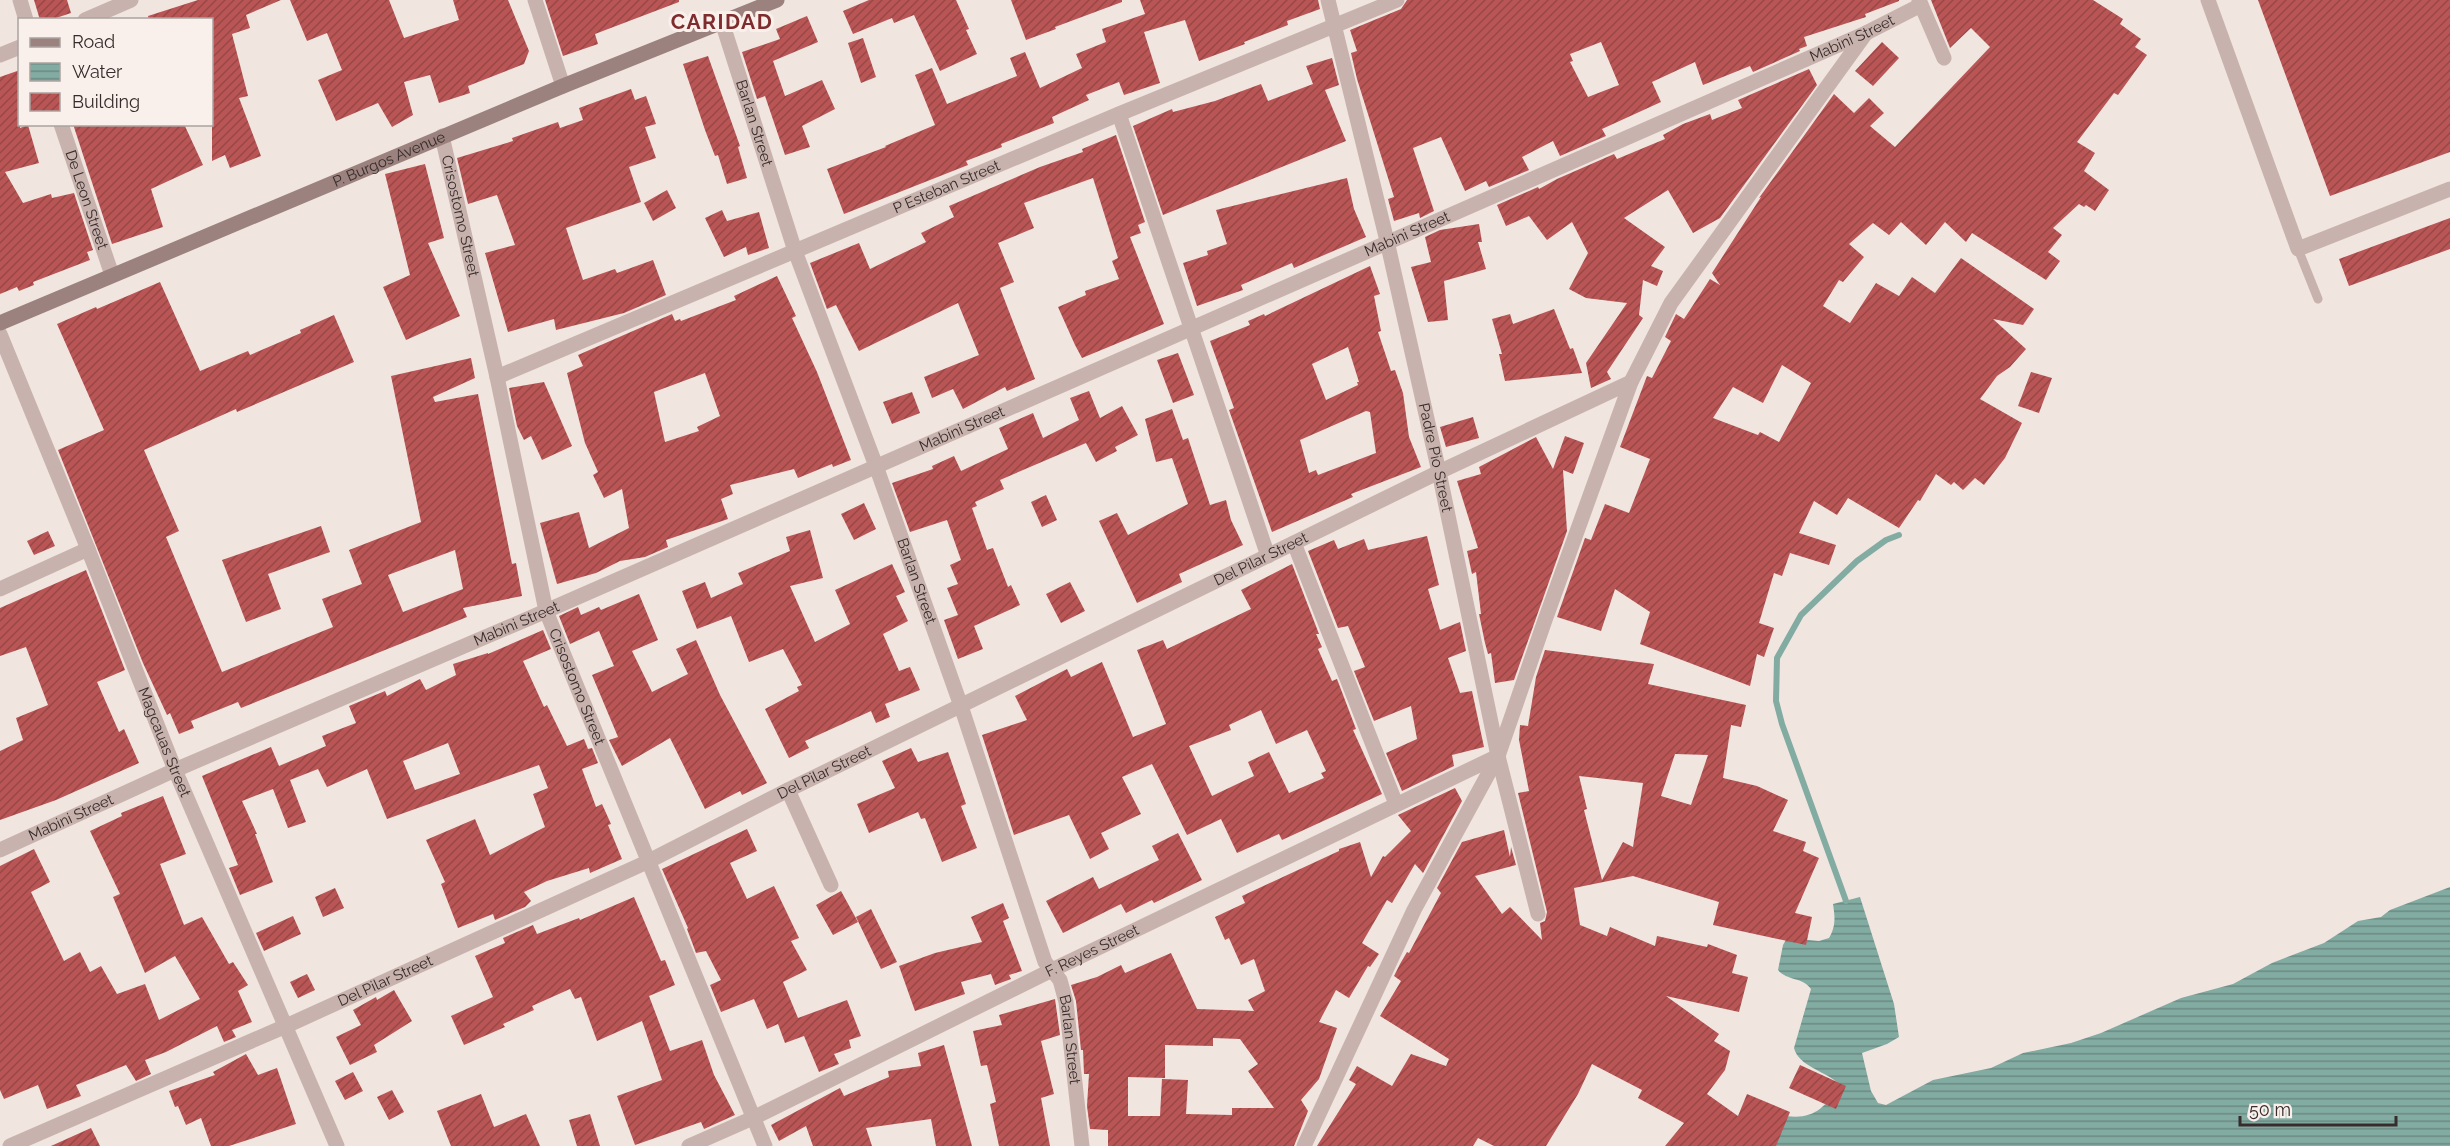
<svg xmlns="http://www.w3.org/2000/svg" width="2450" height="1146" viewBox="0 0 2450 1146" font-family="Raleway,sans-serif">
	<defs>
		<pattern id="water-rules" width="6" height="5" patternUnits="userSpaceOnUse" patternTransform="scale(1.5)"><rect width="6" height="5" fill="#82aba2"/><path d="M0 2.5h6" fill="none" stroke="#6b8b84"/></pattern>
		<pattern id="building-hatch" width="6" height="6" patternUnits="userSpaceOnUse" patternTransform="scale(1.5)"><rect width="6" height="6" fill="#ba5556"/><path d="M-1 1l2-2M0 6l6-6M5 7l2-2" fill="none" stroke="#984747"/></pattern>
	</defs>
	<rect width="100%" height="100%" fill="#f1e5e0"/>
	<path fill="url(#water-rules)" d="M2450 887V1146H1722L1776 1114C1809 1122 1824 1112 1839 1084 1826 1071 1799 1067 1794 1048L1811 989C1803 977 1787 981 1778 970L1783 945 1787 938 1819 941 1829 938C1836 926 1835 917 1833 904L1860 897 1894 1004 1899 1037 1887 1044 1862 1053 1871 1091 1878 1103 1886 1105 1933 1080 1991 1068 2023 1053 2071 1043 2101 1033 2181 998 2233 984 2272 963 2324 943 2358 921 2381 917 2390 910Z"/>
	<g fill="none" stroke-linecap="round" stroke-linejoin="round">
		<path stroke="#82aba2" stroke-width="6" d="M1846 901 1782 724 1776 701 1777 658 1801 615 1857 561 1886 540 1899 535"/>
	</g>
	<path fill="url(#building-hatch)" fill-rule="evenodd" d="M34 0H67L71 13 50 20H40Z
		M198 0H281L246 15 250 28 232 34 248 96 239 98 261 156 230 168 225 155 212 161V20H149L148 16Z
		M290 0H389L404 38 459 20 453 0H508L529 51 524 64 468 86 470 93 439 103 430 75 404 82 413 115 392 127 378 103 336 121 318 80 342 70 327 33 307 41Z
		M545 0H679V2L595 34 598 44 563 56Z
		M869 0H956L969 29 966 30 977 54 940 71 914 15 894 23 892 18 853 34 843 11Z
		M1011 0H1122V2L1055 27 1056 29 1026 40Z
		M1140 0H1318L1320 9 1287 21 1288 25 1244 42 1245 44 1199 61 1185 20 1144 32 1160 83 1124 95 1119 82 1086 95 1089 100 1052 117 1054 123 1001 144 1002 147 966 161 968 165 844 214 827 169 886 147 885 146 935 125 915 75 932 68 947 104 1017 76 1010 58 1025 52 1040 88 1082 68 1076 54 1106 42 1102 29 1145 14Z
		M1407 0H1899V1L1865 14 1866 17 1804 37 1807 46 1799 49 1800 51 1753 72 1750 66 1703 85 1695 62 1652 82 1661 102 1602 129 1606 136 1560 156 1553 141 1522 157 1529 170 1489 187 1486 181 1465 191 1441 137 1413 148 1434 211 1420 218 1419 213 1394 221 1388 199 1394 197 1357 79 1351 53 1357 51 1350 30 1401 9ZM1601 42 1619 85 1588 97 1570 62 1573 61 1570 54Z
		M1931 0H2093L2123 19 2120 24 2141 39 2135 47 2147 55 2118 95 2114 93 2077 142 2095 153 2084 171 2109 190 2095 211 2086 205 2084 207 2079 204 2053 228 2062 235 2048 252 2060 261 2046 280 1972 233 1966 242 1945 222 1926 245 1901 222 1889 235 1873 223 1849 244 1864 257 1843 282 1839 280 1823 306 1850 323 1876 283 1899 296 1912 277 1935 293 1961 258 2034 309 2023 325 1993 319 2026 349 2010 367 1997 376 1980 399 2022 423 2005 458 1984 485 1975 478 1963 490 1954 482 1951 485 1936 474 1920 501 1918 500 1899 528 1848 498 1837 515 1814 501 1799 533 1836 545 1829 565 1790 553 1782 576 1774 573 1759 623 1774 628 1764 657 1757 654 1750 686 1640 644 1650 612 1615 589 1601 631 1557 617 1585 538 1591 540 1605 504 1629 513 1650 459 1620 447 1647 376 1652 378 1671 341 1665 337 1676 314 1684 319 1710 279 1720 285 1712 273 1761 197 1759 198 1834 94 1854 113 1869 98 1884 113 1870 126 1895 147 1990 47 1971 28 1950 48ZM1782 365 1811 383 1779 442 1760 432 1758 435 1713 418 1733 387 1763 403Z
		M2258 0H2450V152L2330 196Z
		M807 16 818 42 773 61 785 96 822 80 835 109 802 126 810 147 785 155 765 96 757 99 742 52 780 39 776 29Z
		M863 38 876 77 861 83 848 43Z
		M1882 42 1899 58 1873 86 1855 71Z
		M708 56 740 146 738 147 747 178 727 184 718 155 715 156 705 130 683 64Z
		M1332 58 1339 85 1325 90 1346 141 1163 215 1133 126 1172 109 1173 112 1215 101 1261 84 1268 101 1313 84 1306 66Z
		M1809 69 1817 85 1720 218 1693 233 1668 190 1624 218 1665 247 1651 266 1663 271 1657 286 1643 280 1639 315 1643 318 1607 372 1611 379 1591 388 1586 363 1627 303 1586 298 1569 289 1588 253 1572 222 1547 240 1529 216 1506 226 1497 205 1538 187 1539 189 1557 179 1614 154 1617 159 1665 139 1663 135 1683 124 1710 114 1712 120 1742 108 1738 100Z
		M20 70V128L28 125 39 163 5 172 23 203 51 194 52 198 74 193 93 250 87 252 90 260 33 282 34 285 19 291 17 287 0 294V77Z
		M631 89 635 100 646 96 656 124 645 127 656 158 629 167 641 202 566 228 583 280 615 269 617 273 653 260 666 295 624 313 556 330 554 319 508 332 485 253 515 245 497 195 468 204 457 158 513 141 512 138 558 122 560 128 583 120 579 108Z
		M73 124H184L203 165 151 189 163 227 112 244Z
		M1116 135 1145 222 1138 225 1141 233 1130 237 1164 324 1082 358 1075 345 1058 307 1086 295 1085 291 1119 279 1112 261 1118 258 1093 178 1024 203 1034 228 998 243 1014 282 1000 288 1035 379 1007 391 1005 387 963 409 953 389 932 398 924 377 979 355 958 303 859 351 836 305 827 309 810 263 859 243 870 269 926 242 921 233 954 217 949 206 1040 167 1083 152 1082 149Z
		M425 164 444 238 428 243 460 316 406 340 383 287 410 275 385 174Z
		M1347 178 1354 209 1366 237 1294 268 1292 263 1241 285 1243 290 1197 306 1183 263 1208 255 1207 251 1227 244 1216 210Z
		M667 190 676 208 653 221 644 203Z
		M722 210 727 221 759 212 769 248 748 255 746 247 724 257 705 218Z
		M2450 218V249L2349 286 2339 259Z
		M1479 224 1482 242H1478L1486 269 1444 281 1448 320 1428 322 1411 267 1431 262 1425 237 1440 230Z
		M1370 266 1380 294 1374 296 1381 331 1378 332 1391 371 1395 370 1403 393 1409 437 1421 467 1351 494 1353 497 1272 532 1229 410 1234 408 1210 341 1250 325 1248 321 1264 314 1265 316ZM1348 347 1359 382H1357L1358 385 1326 400 1312 364ZM1366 411 1370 412 1376 453 1318 475 1316 470 1309 473 1300 440Z
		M777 276 796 316 792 318 817 372 851 460 833 467 832 464 798 478 794 469 730 485 733 494 721 499 728 519 666 540 668 547 645 557 620 561 596 573 557 584 540 523 579 512 589 548 629 528 622 489 604 498 593 475 598 472 585 443 567 373 583 366 578 355 672 314 675 321 680 319 681 321 736 300 734 296ZM705 373 720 416 697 427 699 431 665 442 654 392Z
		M160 282 200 371 248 351 250 355 301 333 300 330 334 315 354 362 237 412 236 409 144 450 179 531 166 537 222 672 333 627 322 599 362 584 349 550 421 522 391 376 471 358 475 378 433 397 435 402 478 394 512 564 516 563 522 596 463 608 467 617 241 708 238 702 191 721 194 728 179 734 170 713 167 715 143 663 58 450 104 430 57 324 96 307 97 309ZM455 550 463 589 403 612 388 575Z
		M1554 309 1570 349 1573 348 1582 373 1505 381 1499 354H1502L1492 319 1510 314 1513 324Z
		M1178 353 1194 395 1173 403 1157 360Z
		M2031 372 2052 378 2039 413 2018 406Z
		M544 382 572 446 542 460 531 436 524 440 517 426 509 388Z
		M1089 391 1100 418 1122 406 1138 435 1115 447 1117 451 1096 462 1086 443 1000 480 1004 489 975 502 977 506 972 508 987 550 993 548 1008 587 1011 585 1020 605 974 626 983 649 958 659 944 620 958 615 947 588 958 584 950 565 961 560 947 520 910 532 892 483 933 469 932 466 954 456 961 471 1008 449 999 428 1033 413 1043 438 1079 420 1070 398Z
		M912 392 920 413 892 424 883 402Z
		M1172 409 1183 440 1188 438 1210 505 1226 500 1231 520 1243 545 1179 574 1182 582 1137 603 1099 521 1117 513 1128 535 1188 504 1172 458 1156 462 1145 419Z
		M1473 417 1479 438 1446 447 1440 427Z
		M1565 436 1584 443 1573 474 1563 470 1567 531 1514 680 1495 683 1491 653 1488 654 1485 643 1479 614H1481L1476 572 1472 574 1467 551 1478 548 1457 481 1481 474 1479 467 1536 437 1553 469Z
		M1046 495 1057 520 1042 527 1031 502Z
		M864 503 876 529 854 540 841 514Z
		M321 526 330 552 268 574 281 609 246 622 222 560Z
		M810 530 823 578 790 586 815 642 850 624 835 590 892 564 905 592 896 596 908 621 883 634 899 671 910 667 920 690 885 704 890 717 876 723 871 711 805 741 809 748 789 758 765 709 799 691 797 687 802 685 783 649 749 662 731 616 697 629 682 591 705 582 711 598 743 584 738 573 790 551 786 537Z
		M48 531 55 546 34 555 27 541Z
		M1427 536 1439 585 1428 589 1440 630 1460 622 1466 651 1448 658 1460 693 1472 691 1484 747 1452 755 1454 766 1402 791 1386 753 1417 739 1411 706 1374 721 1354 671 1365 667 1348 626 1338 628 1308 551 1334 540 1338 549 1364 539 1368 550Z
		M1292 564 1319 634H1316L1322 647 1318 649 1332 681 1337 679 1356 729 1353 730 1382 794 1282 840 1279 834 1237 853 1221 819 1187 835 1152 764 1122 777 1141 814 1101 833 1109 849 1090 859 1069 815 1014 835 982 735 1027 720 1015 696 1067 669 1071 677 1102 662 1133 737 1166 724 1137 650 1163 640 1167 649 1251 609 1241 590ZM1261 710 1276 744 1307 730 1326 771 1321 773 1324 778 1289 793 1269 752 1248 762 1254 776 1212 796 1189 746 1231 730 1229 725Z
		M86 570 125 670 97 682 119 732 124 729 139 763 56 800 0 820V751L23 740 16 718 48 705 26 647 0 656V608Z
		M1070 582 1085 611 1061 623 1046 594Z
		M639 594 658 640 632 651 652 692 688 674 676 649 696 640 720 695 767 783 742 795 740 791 705 809 670 738 622 766 609 740 618 737 592 675 614 666 599 631 570 644 559 616 578 607 581 615 599 607 601 610Z
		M543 630 551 649 523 661 544 707 547 705 567 746 584 739 588 749 592 748 598 763 582 769 596 807 602 804 611 824 608 825 622 859 590 873 589 868 547 881 524 892 531 901 525 907 495 920 493 914 458 928 441 884 445 882 426 840 475 819 490 855 545 827 533 794 548 788 539 765 387 819 367 769 327 787 318 769 290 780 306 822 288 828 273 789 242 801 257 834H255L273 882 240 895 229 868 238 865 202 776 271 747 279 766 326 746 322 736 356 723 349 706 385 691 387 696 420 679 426 690 456 675 453 664 488 653V654ZM448 743 460 774 415 790 403 761Z
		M1545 650 1654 664 1648 684 1746 705 1741 727 1731 725 1723 778 1757 786 1788 800 1773 831 1806 842 1803 851 1819 858 1795 913 1812 917 1806 945 1713 925 1719 902 1633 876 1574 888 1580 925 1607 936 1610 927 1655 946 1657 936 1707 947 1708 944 1737 955 1732 973 1748 977 1739 1012 1666 996 1719 1034 1714 1041 1730 1051 1725 1070 1707 1094 1738 1116 1747 1094 1790 1112 1776 1146H1665L1684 1123 1638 1098 1642 1090 1592 1064 1578 1094 1546 1146H1494L1478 1138 1473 1146H1317L1356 1084 1349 1080 1357 1066 1392 1086 1411 1054 1446 1066 1449 1059 1380 1016 1401 981 1394 976 1400 964 1407 952 1409 953 1441 893 1437 888 1462 842 1504 830 1510 857 1511 847 1516 865 1475 876 1502 914 1510 907 1542 940 1540 923 1545 921 1547 912 1518 793 1529 791 1519 740 1520 725 1528 726 1536 677ZM1675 754 1708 755 1691 805 1661 796ZM1579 776 1643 783 1633 847 1623 842 1602 880 1584 810 1587 809Z
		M911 748 918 762 948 752 966 804 961 806 977 848 942 862 925 818 921 819 918 812 869 833 857 804 895 788 882 761Z
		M1455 788 1462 801 1423 873 1415 864 1392 903 1387 900 1362 943 1379 954 1370 967 1368 966 1349 998 1336 990 1319 1022 1337 1028 1319 1079 1301 1100 1308 1111 1294 1146H1108V1130L1090 1129 1087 1106 1089 1074H1084L1083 1050H1081L1076 1001 1071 985 1097 977 1121 965 1125 973 1171 953 1197 1009 1254 1011 1248 1000 1265 991 1254 959 1241 965 1229 938 1225 940 1215 917 1245 903 1242 896 1339 851V849L1360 842 1371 877 1383 856 1385 857 1411 831 1398 815ZM1213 1038 1240 1039 1258 1064 1248 1071 1274 1108H1232V1115L1186 1114 1188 1080 1162 1079 1160 1116H1128V1077L1165 1078V1045L1213 1046Z
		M163 796 186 854 160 864 184 925 202 917 229 964 233 962 248 985 238 991 252 1022 232 1030 236 1037 224 1042 217 1026 166 1052 145 1060 151 1074 136 1081 126 1065 76 1085 81 1096 47 1109 38 1085 4 1099 0 1090V866L34 849 50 882 31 892 64 961 80 952 90 972 101 966 117 994 145 984 159 1020 200 999 175 956 145 973 113 897 120 894 90 831 122 816 121 813Z
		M747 829 757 851 730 863 747 899 774 886 799 938 791 941 807 970 783 982 798 1018 847 1000 861 1036 849 1040 851 1048 834 1054 839 1064 819 1072 804 1036 785 1043 778 1024 767 1029 754 999 721 1012 710 985 721 980 706 951 696 953 687 929 688 928 662 869Z
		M1178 833 1202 880 1154 903 1152 900 1126 913 1121 904 1063 933 1046 901 1093 877 1099 889 1159 860 1152 846Z
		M335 888 344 908 323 917 315 897Z
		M841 891 858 922 833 935 816 905Z
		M634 897 661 961 665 960 675 985 649 996 670 1051 702 1040 714 1075 735 1115 704 1129 701 1122 635 1145 617 1096 662 1080 642 1021 597 1041 581 997 575 999 570 989 532 1006 534 1010 503 1024 505 1027 464 1045 451 1016 493 997 475 956 505 943 503 938 533 925 537 934 579 918 580 920Z
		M1003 903 1009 918 1003 921 1022 971 1009 975 1011 979 995 985 991 974 961 982 965 994 915 1011 899 966 935 953 982 942 971 917Z
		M871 909 897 962 881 969 856 917Z
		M293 916 301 934 264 951 256 933Z
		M307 974 315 990 298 998 290 982Z
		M394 990 412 1021 374 1045 377 1052 350 1065 336 1037 361 1025 353 1010 376 997 377 1000Z
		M1055 999 1060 1035 1041 1041 1054 1094 1041 1098 1050 1146H999L990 1104 996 1102 987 1065 981 1066 973 1031 1002 1025 999 1015Z
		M944 1045 972 1146H936L931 1119 866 1128 872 1146H813L806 1126 779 1141 771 1125 840 1088 844 1096 889 1077 888 1071 921 1066 918 1053Z
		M246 1054 258 1075 277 1068 296 1124 229 1146H211L201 1118 186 1125 178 1106 175 1107 169 1091 215 1075 213 1072Z
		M1800 1065 1846 1086 1836 1109 1789 1088Z
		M353 1072 363 1091 345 1100 335 1081Z
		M392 1090 404 1112 389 1120 377 1097Z
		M481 1094 494 1127 526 1114 540 1146H451L437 1111Z
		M590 1114 600 1146H577L569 1120Z
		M91 1128 100 1146H51Z"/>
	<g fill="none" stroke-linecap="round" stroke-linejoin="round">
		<path stroke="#c8b2ad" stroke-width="9" d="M2298 249 2318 299"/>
		<g stroke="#c8b2ad" stroke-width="15">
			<path d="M20 0 26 20"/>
			<path d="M535 0 563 86"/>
			<path id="s1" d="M1328 0 1387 241 1439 472 1498 756 1538 914"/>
			<path d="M1919 0 1944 58"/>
			<path d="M2208 0 2298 249 2450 189"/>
			<path d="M85 20 131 0"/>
			<path id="s2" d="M722 22 795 251 876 466 961 706 1045 962 1060 980 1066 1002 1082 1146"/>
			<path d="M0 55 20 47"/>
			<path d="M1119 114 1268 556"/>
			<path id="s3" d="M61 124 112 275"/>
			<path id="s4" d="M442 136 497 377 546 611 765 1146"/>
			<path id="s5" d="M497 377 1119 114 1397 0"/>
			<path d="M1294 543 1396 804"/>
			<path d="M0 589 88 549"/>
			<path d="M788 790 831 885"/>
			<path id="s6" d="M0 850 175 770 546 611 1866 33 1921 5"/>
			<path id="s7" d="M10 1146 286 1026 647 862 788 790 1439 472 1631 382"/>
			<path id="s8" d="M689 1146 753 1118 1052 970 1498 756"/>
			<path d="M1304 1146 1414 910 1498 756 1545 620 1631 382 1671 303 1866 33"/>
		</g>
		<path stroke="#c8b2ad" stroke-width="15" id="s9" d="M0 334 88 549 175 770 337 1146"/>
		<path stroke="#9b827e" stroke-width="15" id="s10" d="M0 323 563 86 777 0"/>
	</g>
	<g text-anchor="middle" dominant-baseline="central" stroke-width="6" stroke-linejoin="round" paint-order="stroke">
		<g font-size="15" fill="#372c2b" stroke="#f9f0ec">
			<text stroke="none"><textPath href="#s6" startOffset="2022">Mabini Street</textPath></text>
			<text stroke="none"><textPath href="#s2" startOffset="106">Barlan Street</textPath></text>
			<text stroke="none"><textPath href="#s10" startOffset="422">P. Burgos Avenue</textPath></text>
			<text stroke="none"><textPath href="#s5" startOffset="488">P Esteban Street</textPath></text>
			<text stroke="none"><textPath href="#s3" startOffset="80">De Leon Street</textPath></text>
			<text stroke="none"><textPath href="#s4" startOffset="82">Crisostomo Street</textPath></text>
			<text stroke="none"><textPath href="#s6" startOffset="1536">Mabini Street</textPath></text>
			<text stroke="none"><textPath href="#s6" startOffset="1050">Mabini Street</textPath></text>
			<text stroke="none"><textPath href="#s1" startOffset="470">Padre Pio Street</textPath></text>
			<text stroke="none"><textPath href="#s7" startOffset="1382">Del Pilar Street</textPath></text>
			<text stroke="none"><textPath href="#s2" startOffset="592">Barlan Street</textPath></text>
			<text stroke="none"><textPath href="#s6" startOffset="564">Mabini Street</textPath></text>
			<text stroke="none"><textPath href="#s4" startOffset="568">Crisostomo Street</textPath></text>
			<text stroke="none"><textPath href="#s9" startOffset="440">Magcauas Street</textPath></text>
			<text stroke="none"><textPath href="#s7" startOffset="896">Del Pilar Street</textPath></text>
			<text stroke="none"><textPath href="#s6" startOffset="78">Mabini Street</textPath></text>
			<text stroke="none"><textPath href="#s8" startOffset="448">F. Reyes Street</textPath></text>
			<text stroke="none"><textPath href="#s7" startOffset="410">Del Pilar Street</textPath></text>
			<text stroke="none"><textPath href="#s2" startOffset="1078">Barlan Street</textPath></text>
		</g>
		<g font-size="21" font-weight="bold" letter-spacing="1.5" fill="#7e2c2d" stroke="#f9f0ec">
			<text x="722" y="21">CARIDAD</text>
		</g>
	</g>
	<rect x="18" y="18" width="195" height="108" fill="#f9f0ec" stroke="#aba29f" stroke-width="1.5"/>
	<rect x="30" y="38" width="30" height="9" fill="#9b827e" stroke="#aba29f" stroke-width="1.5"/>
	<text x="72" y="48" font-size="18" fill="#372c2b">Road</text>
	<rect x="30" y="63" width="30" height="18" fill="url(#water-rules)" stroke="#aba29f" stroke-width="1.5"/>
	<text x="72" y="78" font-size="18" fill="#372c2b">Water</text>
	<rect x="30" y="93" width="30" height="18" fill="url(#building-hatch)" stroke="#aba29f" stroke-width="1.5"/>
	<text x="72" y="108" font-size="18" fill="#372c2b">Building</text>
	<path d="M2240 1116v9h156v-9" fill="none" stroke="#372c2b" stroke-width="3"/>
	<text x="2249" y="1116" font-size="18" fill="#372c2b" stroke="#f9f0ec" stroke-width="4.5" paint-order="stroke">50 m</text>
</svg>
